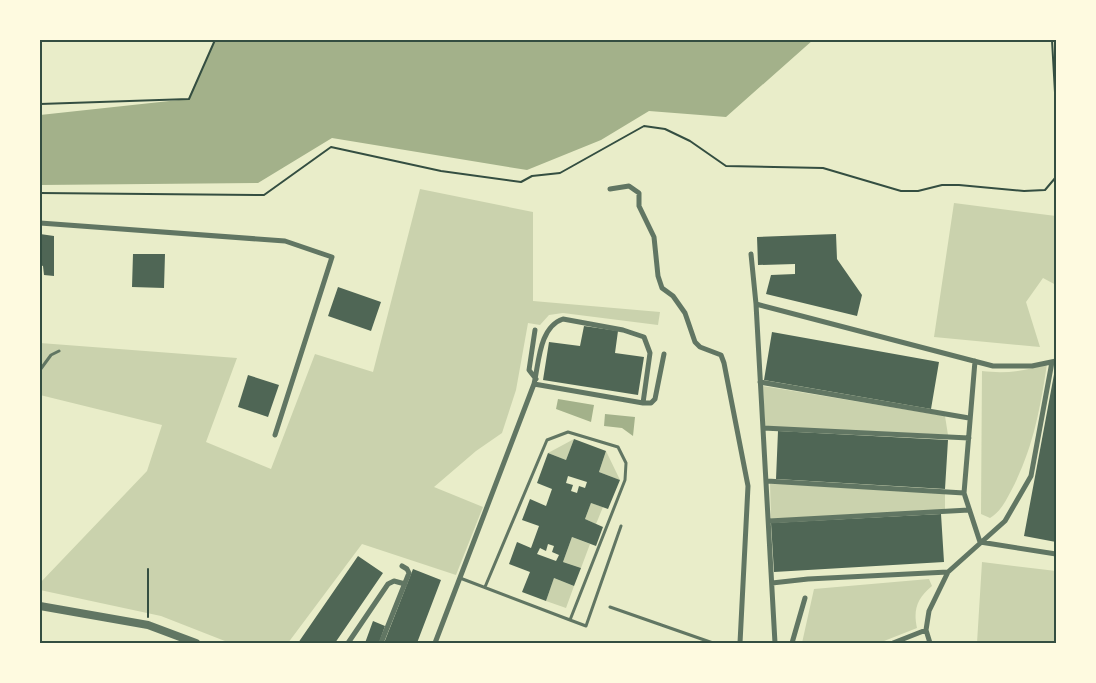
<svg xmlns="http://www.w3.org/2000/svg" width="1096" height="683" viewBox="0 0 1096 683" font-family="'Noto Serif',serif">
	<rect width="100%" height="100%" fill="#e9edc9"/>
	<path fill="#cad2ad" d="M420 189 533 212V301L660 312 658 325 563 313 549 315 540 325 528 323 516 390 502 433 476 451 434 487 483 507 456 575 362 544 288 643H230L161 616 40 590V583L147 471 162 425 40 395V343L237 358 206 442 271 469 315 354 373 372Z
		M954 203 1056 216V285L1043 278 1026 302 1040 347 934 337Z
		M1047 364C1040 410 1033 449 1011 491 1005 502 1001 511 990 518L981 514 982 371C1006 374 1025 371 1047 364Z
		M763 386 945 416 948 435 765 427Z
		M574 439 566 460 548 453Z
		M606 451 620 480 599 472Z
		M770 483 945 493V510L771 519Z
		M591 503 603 507 596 524 585 519Z
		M572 537 590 544 581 568 563 562Z
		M982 562 1056 571V643H977Z
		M554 578 574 586 566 608 546 601Z
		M929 579 932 586C917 598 913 610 917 628L879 643H802L814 589Z"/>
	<path fill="#a3b18a" d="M215 40H813L726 117 649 111 601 140 527 170 332 138 258 183 40 185V115L188 99Z
		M558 399 594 405 591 422 556 409Z
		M605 414 635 417 633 436 622 428 604 426Z"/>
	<path fill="#4f6655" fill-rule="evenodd" d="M40 234 54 236V276L44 275 43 266 40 265Z
		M836 234 837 259 862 295 857 316 766 294 771 275 795 274V264L758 265 757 237Z
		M133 254H165L164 288 132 287Z
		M338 287 381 302 371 331 328 316Z
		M584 326 618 331 615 353 644 357 638 395 543 380 549 342 580 346Z
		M772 332 939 362 931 409 764 380Z
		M1055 369H1056V542L1024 536Z
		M248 375 279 385 268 417 238 407Z
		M778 431 948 440 945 489 776 479Z
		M574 439 606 451 599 472 620 480 608 509 591 503 585 519 603 527 596 546 572 537 563 562 581 568 574 586 554 578 546 601 522 592 530 572 509 564 517 542 531 548 539 526 522 520 530 499 546 506 552 489 537 483 548 453 566 460ZM568 476 587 482 585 488 579 486 577 493 571 491 573 485 566 483ZM548 544 554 546 552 552 559 555 556 561 537 554 540 548 546 551Z
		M941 514 944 562 774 572 771 523Z
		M358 556 383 573 335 643H298Z
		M413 569 441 580 417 643H384Z
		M373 621 385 626 379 643H365Z"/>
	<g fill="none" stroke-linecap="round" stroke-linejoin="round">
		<path stroke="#344e41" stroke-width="2" d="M1052 40 1056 110
			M40 104 189 99 215 40
			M40 193 264 195 331 147 441 171 521 182 532 176 560 173 644 126 665 129 690 141 726 166 823 168 901 191H918L942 185H959L1024 191 1045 190 1056 177
			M148 569V617"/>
		<path stroke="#617663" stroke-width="3" d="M40 370 51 355 59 351
			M460 578 570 620 625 480 626 463 618 447 568 432 547 440 485 587
			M610 607 713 643
			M570 620 586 626 621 526"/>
		<path stroke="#617663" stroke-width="5" d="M610 189 629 186 639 193V206L654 237 658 276 662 288 673 296 685 313 695 342 700 347 721 355 724 363 748 486 740 643
			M40 223 285 241 332 257 275 435
			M751 254 756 304
			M563 319 623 330 644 337 650 353 643 403 534 384C539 363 539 327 563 319Z
			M535 330 529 370 536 379
			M975 361 964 493 980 542
			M760 382 969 418
			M643 403H651L655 399 664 354
			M763 428 969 438
			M767 481 964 493
			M769 521 969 510
			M980 542 1056 554
			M772 583 808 579 948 572
			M348 643 388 584 394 581 405 584
			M381 643 409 573 407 569 402 566
			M435 643 534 384
			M775 643 756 304 993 366H1032L1056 361
			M792 643 805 598
			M893 643 926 630
			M930 643 926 630 929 611 948 572 1005 521 1031 476 1052 362"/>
		<path stroke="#617663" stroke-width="8" d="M40 606 148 625 196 643"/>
	</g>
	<rect width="1096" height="683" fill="none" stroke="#fefae0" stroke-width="82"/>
	<rect x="41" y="41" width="1014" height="601" fill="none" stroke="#344e41" stroke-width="2"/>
</svg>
